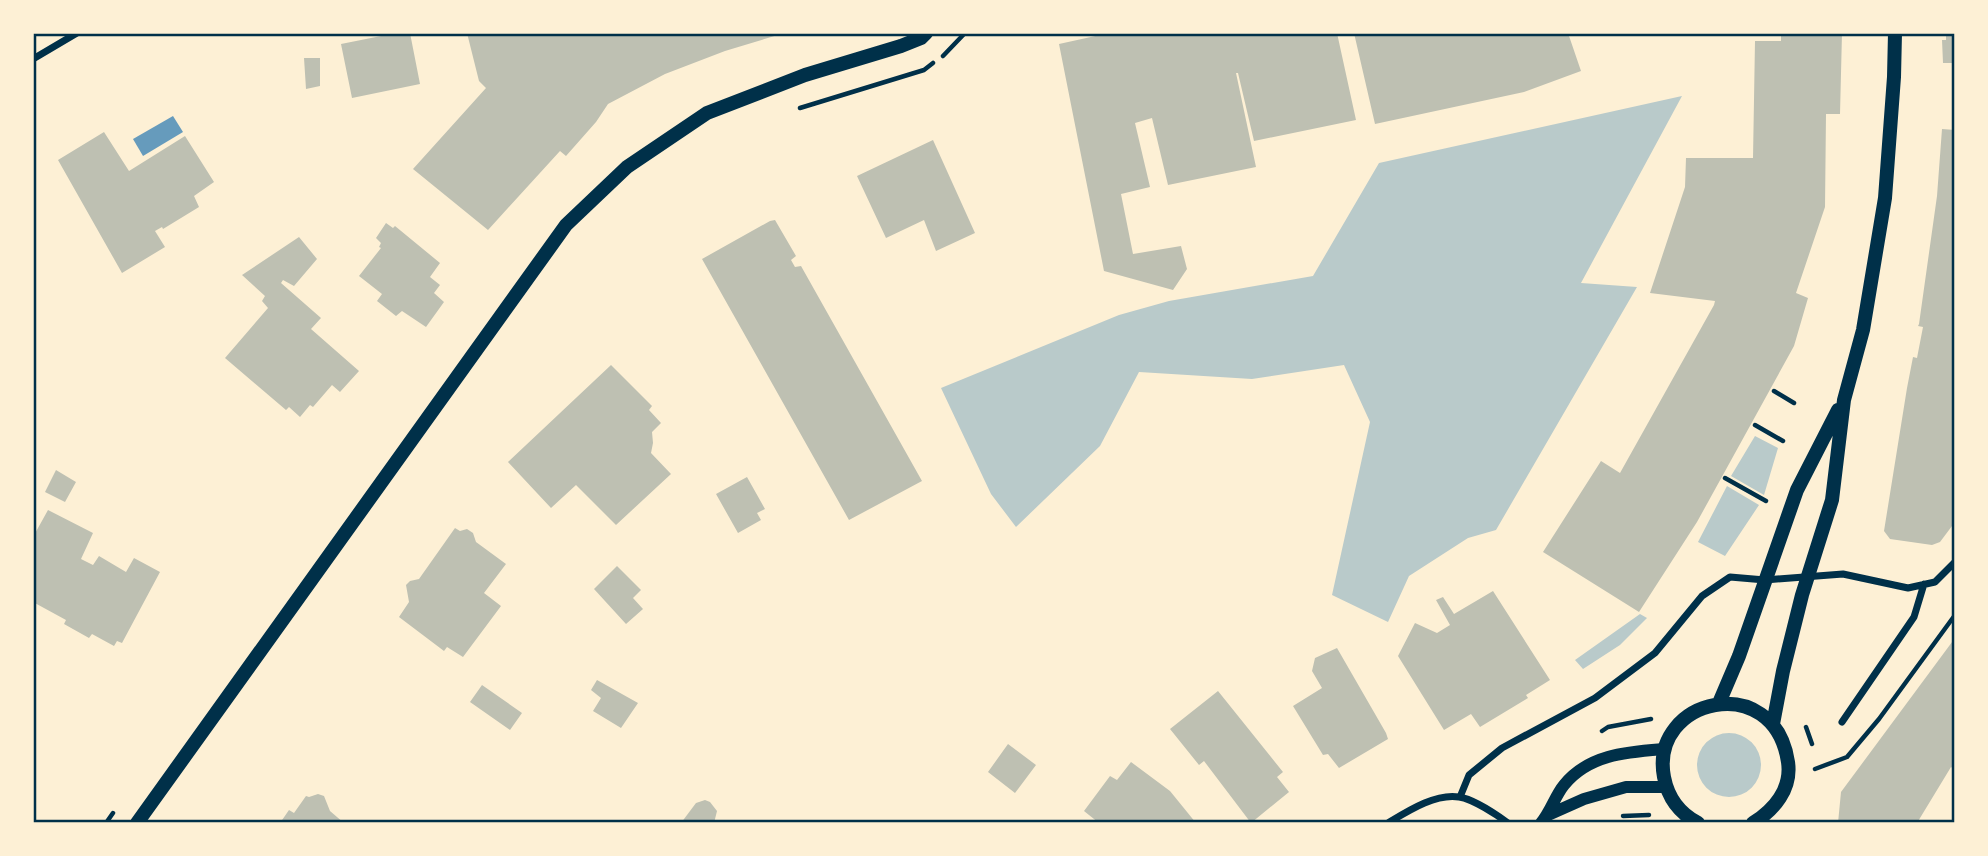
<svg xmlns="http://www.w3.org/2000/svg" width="1988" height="856" viewBox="0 0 1988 856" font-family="'Public Sans',sans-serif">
	<rect width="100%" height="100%" fill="#fdf0d5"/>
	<path fill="#b9caca" d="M1682 96 1581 283 1637 287 1496 530 1468 538 1409 576 1388 622 1332 595 1370 422 1344 365 1252 379 1139 372 1100 446 1016 527 991 494 941 388 1119 315 1169 301 1313 276 1379 163Z
		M1755 436 1778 448 1764 495 1731 476Z
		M1727 486 1759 505 1725 556 1698 542Z
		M1640 614 1647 618 1620 645 1583 669 1575 660Z
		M1697 765a32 32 0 1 1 64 0a32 32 0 1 1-64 0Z"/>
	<path fill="#669bbc" d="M173 116 183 132 143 156 133 139Z"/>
	<path fill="#bec0b2" d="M396 33H410L420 84 352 98 341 44Z
		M467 33H780L781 34 725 51 665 74 608 104 596 122 566 156 560 151 488 230 413 169 486 88 479 81Z
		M1109 33H1337L1356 120 1254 141 1238 73H1236L1256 167 1168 185 1152 118 1135 123 1150 187 1121 194 1133 254 1181 246 1187 269 1173 290 1104 271 1059 44Z
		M1354 33H1568L1581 71 1524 92 1375 124Z
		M1781 33H1842L1840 114H1826L1825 207 1796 293 1808 298 1794 346 1697 522 1639 612 1543 552 1601 461 1620 473 1714 305 1715 301 1650 293 1685 187 1686 158H1753L1755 41H1781Z
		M1946 33H1955V63H1943L1942 40H1946Z
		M304 58H320V86L306 89Z
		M1942 129 1955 130V522L1940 542 1932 545 1890 539 1884 531 1907 388 1913 357 1917 358 1923 327 1918 326 1919 324 1937 196Z
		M104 132 129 171 185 136 214 182 194 196 199 207 163 229 162 227 155 231 165 247 122 273 58 160Z
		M933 140 975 233 936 251 924 220 886 238 857 176Z
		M775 220 796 256 791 260 795 267 801 266 922 481 849 520 702 259 770 221Z
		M386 223 393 228 395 226 440 263 430 277 440 285 434 293 444 302 426 327 402 311 396 316 377 301 382 294 359 276 381 248 379 247 381 243 376 238Z
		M299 237 317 259 294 286 283 280 281 283 321 318 311 329 359 371 340 392 332 385 313 407 310 405 300 417 289 407 286 410 225 358 268 308 262 301 265 296 242 275Z
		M611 365 652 406 649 410 661 423 652 432 653 443 651 453 671 474 616 525 576 485 551 508 508 462Z
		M56 470 76 482 65 502 45 492Z
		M747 477 765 509 757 513 761 520 738 533 716 494Z
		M48 510 93 533 81 559 93 565 99 556 126 572 134 558 160 572 122 643 117 641 114 646 92 634 89 638 64 624 66 620 33 602V537Z
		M455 528 460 531 467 529 473 533 476 542 506 564 484 593 501 606 463 657 447 647 444 651 399 617 409 602 406 585 410 581 419 579Z
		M617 566 641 590 633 598 643 609 626 624 594 589Z
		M1493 591 1550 680 1526 695 1528 698 1480 727 1471 714 1444 730 1398 656 1415 623 1437 633 1450 625 1436 600 1443 597 1454 614Z
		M1955 638V770L1951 767 1917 823H1838L1841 792Z
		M1337 648 1386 733 1388 739 1339 768 1328 754 1323 755 1293 706 1322 688 1312 671 1315 658Z
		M597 680 638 703 621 728 593 711 601 698 591 690Z
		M482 685 522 713 510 730 470 702Z
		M1218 691 1283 772 1277 777 1289 792 1251 823 1204 761 1199 765 1170 729Z
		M1008 744 1036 765 1015 793 988 772Z
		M1131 762 1170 791 1196 823H1099L1084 811 1110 776 1117 780Z
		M318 794 324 796 330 811 344 823H280L289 810 294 813 306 796 309 797Z
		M705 800 710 802 717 811 714 823H681L696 803Z"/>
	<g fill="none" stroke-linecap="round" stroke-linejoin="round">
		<path stroke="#003049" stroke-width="4.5" d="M943 56 965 33
			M800 108 924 70 933 63
			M1774 391 1794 403
			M1755 425 1783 441
			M1725 478 1766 501
			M1806 727 1812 744
			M1602 731 1608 727 1651 719
			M1815 769 1847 757 1879 719 1955 615
			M1623 816 1649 815
			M106 823 113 813"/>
		<path stroke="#003049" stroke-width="7" d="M33 59 77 33
			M1842 722 1914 617 1924 584
			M1460 797 1469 775 1502 748 1595 698 1655 653 1702 596 1730 577 1765 580 1843 574 1908 588 1935 582 1955 562
			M1388 823C1408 811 1436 793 1459 797 1473 799 1497 815 1508 823"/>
		<path stroke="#003049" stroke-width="12" d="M1548 815 1584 799 1626 787H1666
			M1541 823C1551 811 1555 796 1564 785 1589 754 1628 752 1665 749"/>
		<path stroke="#003049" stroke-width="14" d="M1719 703 1739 656 1797 490 1838 410
			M1773 724 1783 671 1802 595 1832 500 1844 400 1863 330 1885 198 1894 77 1895 33
			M137 823 566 225 627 167 707 113 805 75 901 46 921 38 926 33
			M1698 823C1679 813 1668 798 1664 777 1649 698 1774 669 1788 762 1792 789 1774 810 1753 823"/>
	</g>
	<rect width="1988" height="856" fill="none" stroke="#fdf0d5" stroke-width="70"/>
	<rect x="35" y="35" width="1918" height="786" fill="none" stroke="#003049" stroke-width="2.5"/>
</svg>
